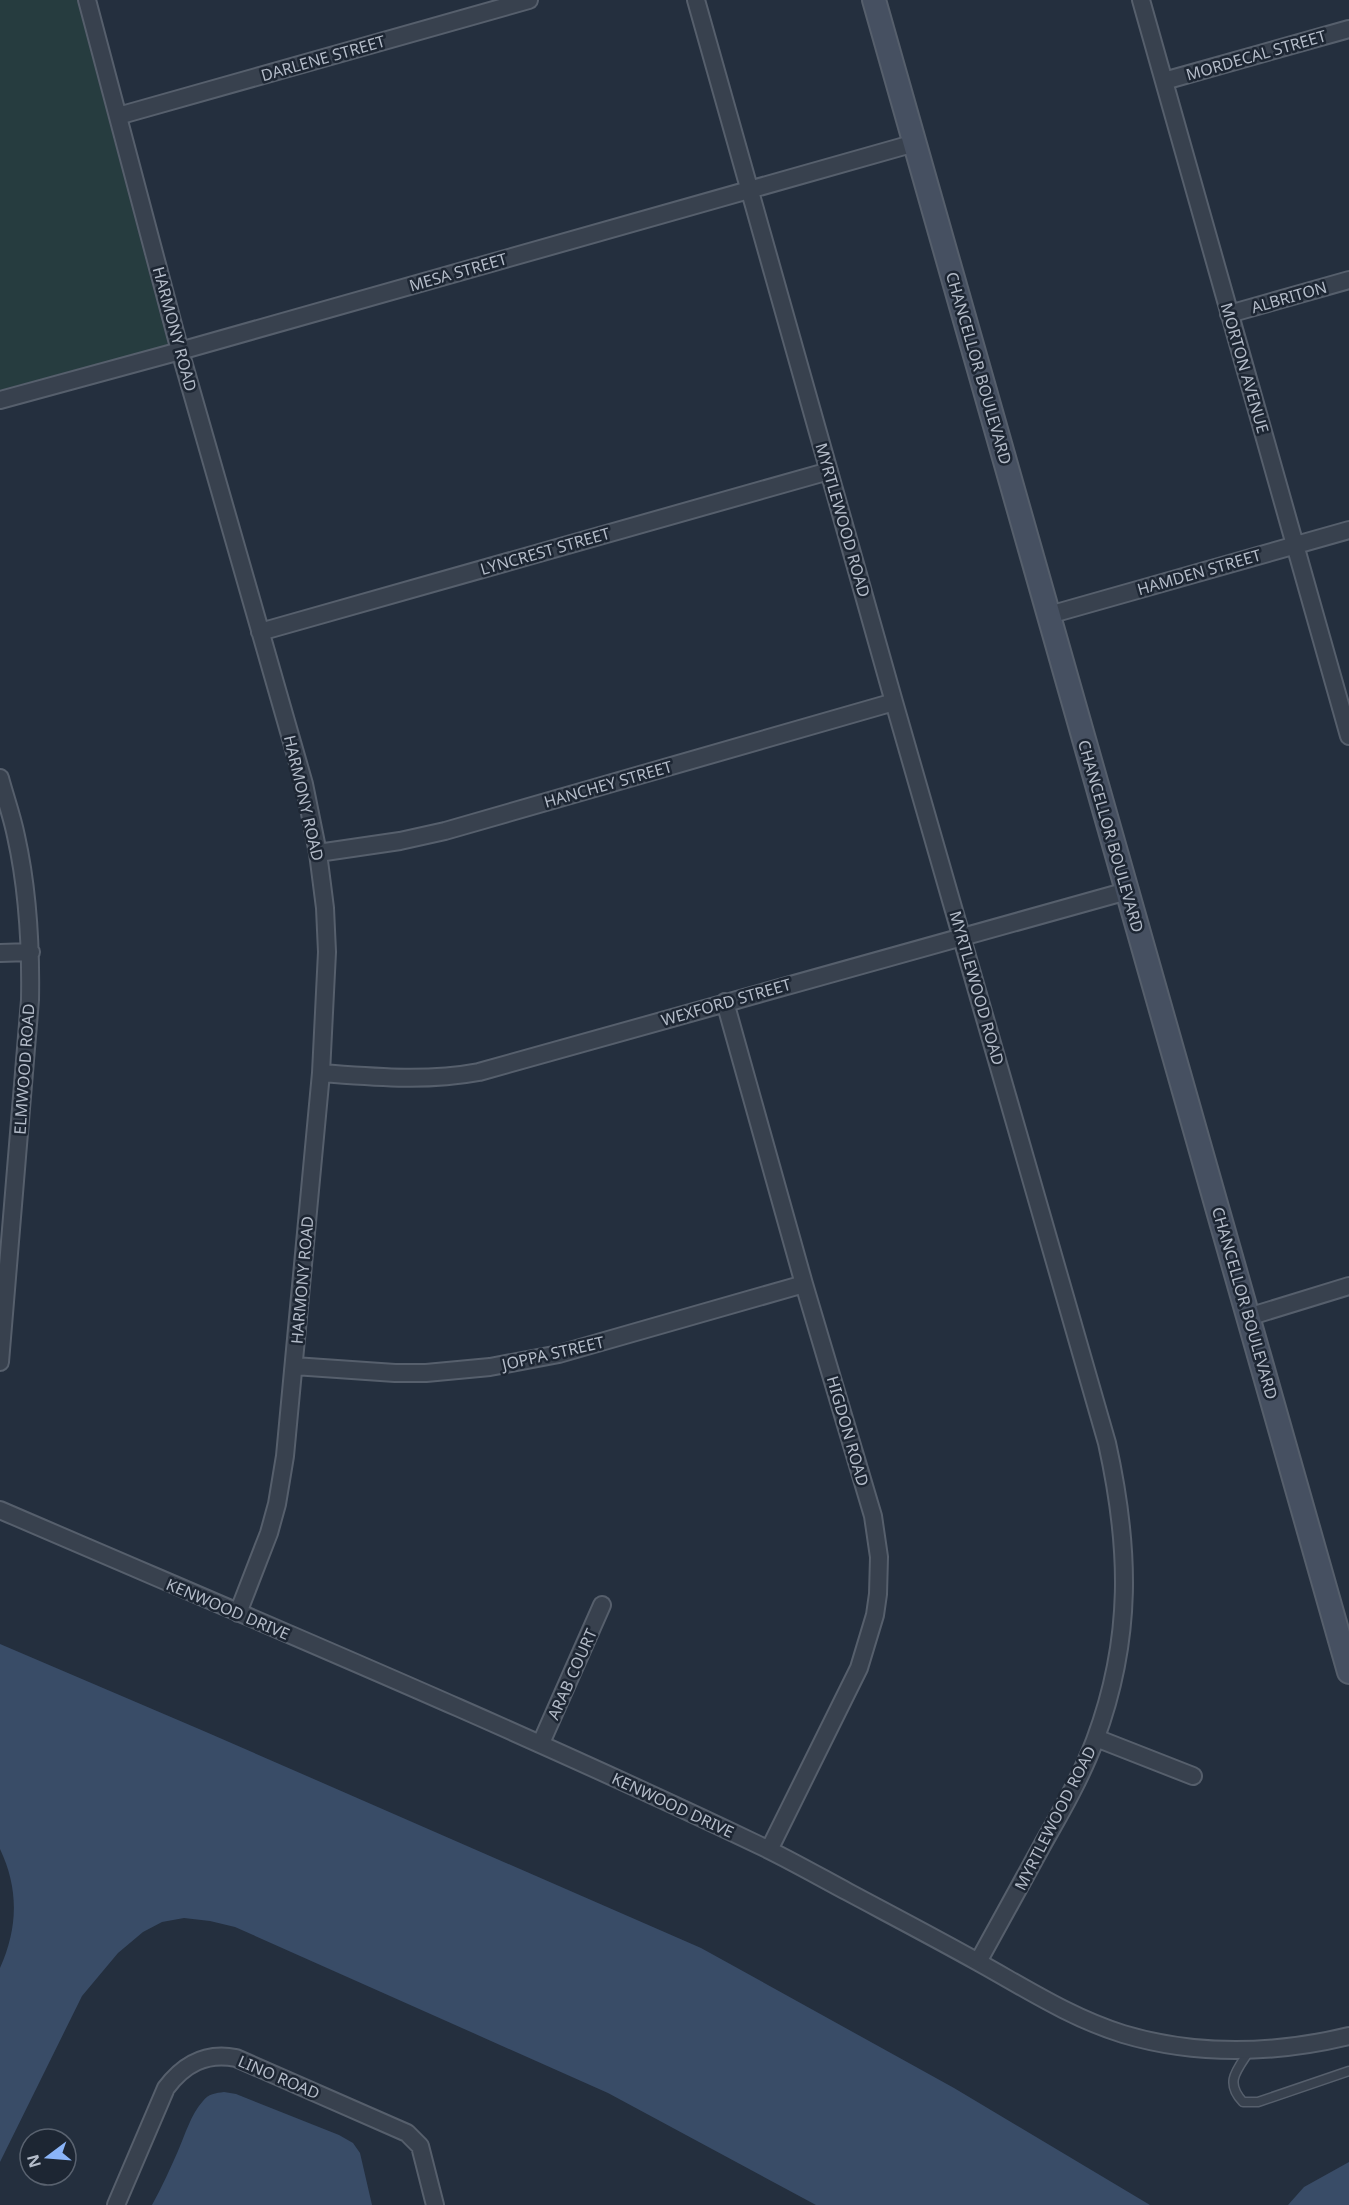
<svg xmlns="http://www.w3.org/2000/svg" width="1349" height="2205" viewBox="0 0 1349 2205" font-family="'Noto Sans',sans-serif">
	<rect width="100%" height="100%" fill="#242f3e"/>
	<path fill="#263c3f" d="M0 0H77L168 345 0 390Z"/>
	<path fill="#394c67" d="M0 1644 206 1732 701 1948 954 2088 1150 2205H816L608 2093 235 1927 210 1921 184 1918 162 1922 143 1932 118 1953 82 1996 0 2162V1968C18 1928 19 1889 0 1849Z
		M224 2092 236 2094 339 2135 353 2143 360 2153 372 2205H152C162 2187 170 2169 178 2151 185 2135 191 2114 203 2101 208 2094 216 2093 224 2092Z
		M1349 2162V2205H1288L1304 2187Z"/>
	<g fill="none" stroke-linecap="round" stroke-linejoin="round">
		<g stroke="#565f6c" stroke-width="11">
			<path id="lane" d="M1250 2050C1237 2070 1224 2082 1243 2102H1258L1349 2071"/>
		</g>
		<g stroke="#565f6c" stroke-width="20">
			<path id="street" d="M87 0 180 351 304 784 318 853 325 908 327 952 321 1073 285 1456 277 1504 269 1533 238 1613
				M696 0 894 702 1107 1443C1130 1547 1133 1638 1095 1740 1082 1775 1063 1809 1044 1842 1022 1882 1000 1922 978 1962
				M1141 0 1349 736
				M1164 81 1349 29
				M118 116 529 0
				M1229 314 1349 280
				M0 400 180 351 915 143
				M1049 615 1349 530
				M260 632 829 471
				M0 778C5 797 12 816 16 836 28 890 31 945 30 1000L0 1362
				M318 853 400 841 445 831 894 702
				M0 953 31 952
				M725 1002 804 1284 873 1516 879 1557 878 1594 875 1615 859 1668 769 1850
				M321 1073C374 1077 426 1082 479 1072L1127 891
				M1248 1317 1349 1286
				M294 1366 395 1373H426L490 1367 559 1354 804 1284
				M0 1510C255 1620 512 1727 763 1847 792 1861 820 1877 848 1892 891 1915 935 1938 978 1962 1025 1988 1071 2018 1123 2034 1196 2056 1275 2054 1349 2036
				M1096 1738 1193 1776
				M541 1743 602 1605
				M116 2205 166 2088C184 2064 206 2052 236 2058L407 2133 420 2146 435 2205"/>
		</g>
		<g stroke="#565f6c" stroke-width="26">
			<path id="secondary" d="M874 0 1349 1672"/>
		</g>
		<use href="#lane" stroke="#38414e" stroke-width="8"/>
		<use href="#street" stroke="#38414e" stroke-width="16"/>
		<use href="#secondary" stroke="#465061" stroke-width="22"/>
	</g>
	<g text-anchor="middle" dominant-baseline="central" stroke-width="5" stroke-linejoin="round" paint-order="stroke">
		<g font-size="16" fill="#b4bcc9" stroke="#1d2633">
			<text transform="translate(1256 55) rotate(-16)">MORDECAL STREET</text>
			<text transform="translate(323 58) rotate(-16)">DARLENE STREET</text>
			<text transform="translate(458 272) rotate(-16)">MESA STREET</text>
			<text transform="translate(1289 297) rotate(-16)">ALBRITON</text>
			<text transform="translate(175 329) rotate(75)">HARMONY ROAD</text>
			<text transform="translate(979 368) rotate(74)">CHANCELLOR BOULEVARD</text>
			<text transform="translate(1245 368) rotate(74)">MORTON AVENUE</text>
			<text transform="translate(843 520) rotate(74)">MYRTLEWOOD ROAD</text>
			<text transform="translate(545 551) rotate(-16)">LYNCREST STREET</text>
			<text transform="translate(1199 572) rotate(-16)">HAMDEN STREET</text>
			<text transform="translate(608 784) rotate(-16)">HANCHEY STREET</text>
			<text transform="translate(304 798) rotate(77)">HARMONY ROAD</text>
			<text transform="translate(1111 836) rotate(74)">CHANCELLOR BOULEVARD</text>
			<text transform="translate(977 988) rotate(74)">MYRTLEWOOD ROAD</text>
			<text transform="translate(726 1002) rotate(-16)">WEXFORD STREET</text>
			<text transform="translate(24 1069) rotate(-86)">ELMWOOD ROAD</text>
			<text transform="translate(302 1280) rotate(-85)">HARMONY ROAD</text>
			<text transform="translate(1245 1303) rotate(74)">CHANCELLOR BOULEVARD</text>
			<text transform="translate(553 1353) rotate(-13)">JOPPA STREET</text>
			<text transform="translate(848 1431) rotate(74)">HIGDON ROAD</text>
			<text transform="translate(228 1609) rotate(23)">KENWOOD DRIVE</text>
			<text transform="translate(572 1674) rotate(-66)">ARAB COURT</text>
			<text transform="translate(673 1805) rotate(25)">KENWOOD DRIVE</text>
			<text transform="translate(1055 1818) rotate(-63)">MYRTLEWOOD ROAD</text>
			<text transform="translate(279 2077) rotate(23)">LINO ROAD</text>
		</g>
	</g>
	<g transform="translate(48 2157) rotate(254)"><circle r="28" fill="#1d2633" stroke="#59626f" stroke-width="1.5"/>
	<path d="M0-4.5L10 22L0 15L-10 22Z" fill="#8ab4f8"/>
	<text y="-9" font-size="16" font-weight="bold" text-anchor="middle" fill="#b4bcc9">N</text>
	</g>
</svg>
